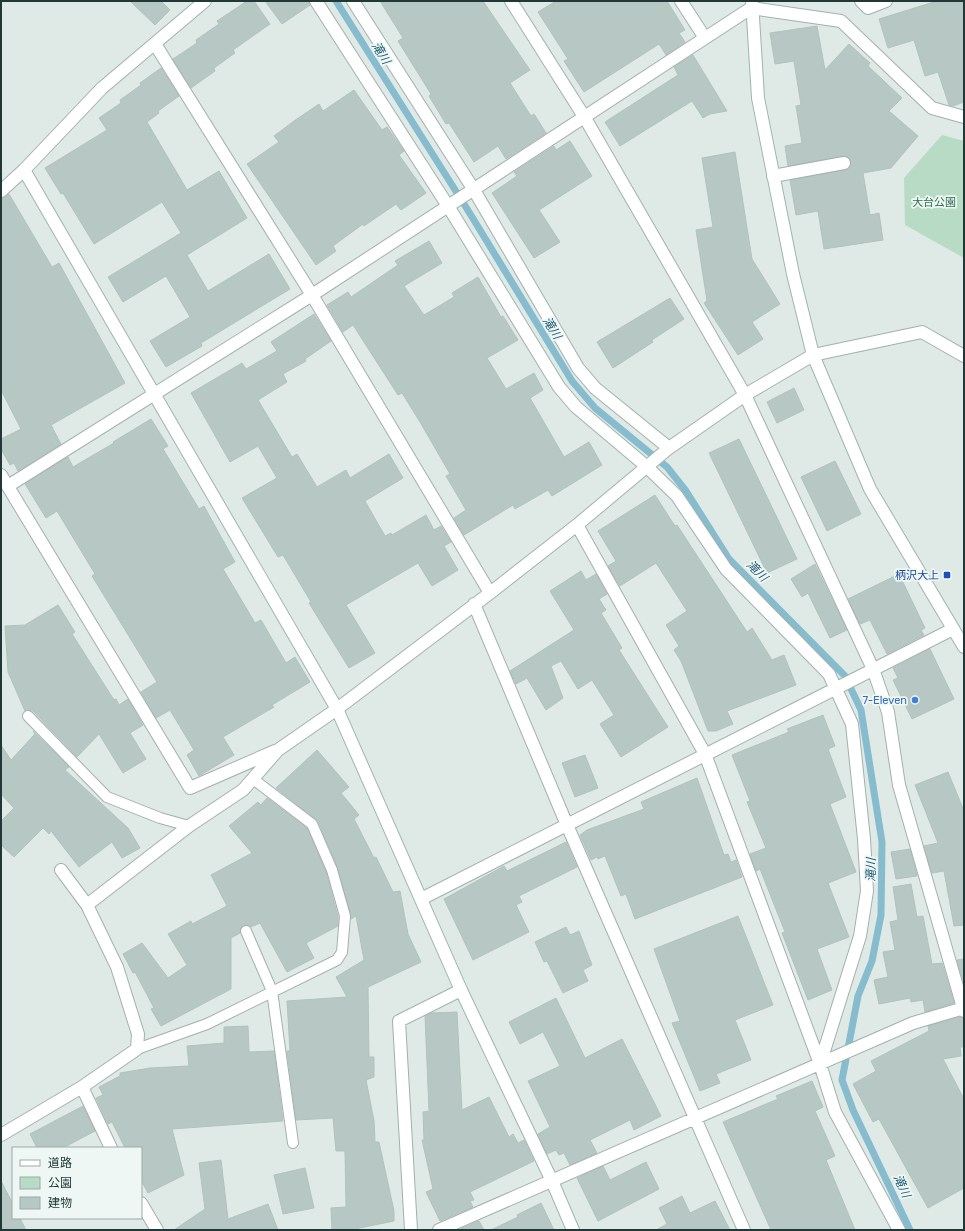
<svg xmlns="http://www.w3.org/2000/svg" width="965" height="1231" viewBox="0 0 965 1231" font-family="Rubik,'Noto Sans JP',sans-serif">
	<rect width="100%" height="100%" fill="#dfeae6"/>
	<path fill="#b8dbc6" d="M942 135 964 141V258L905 225 904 178Z"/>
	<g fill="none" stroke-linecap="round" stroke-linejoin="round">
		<path stroke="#87bbce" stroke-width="7" d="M336 1 469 212 572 381 595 408 667 467 686 491 729 559 845 676 861 710 882 842 881 915 872 961 858 996 842 1080 853 1110 910 1230"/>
	</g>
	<path fill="#b7c7c3" stroke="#b1c3be" d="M130 1H161L170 10 155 25Z
		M247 1H254L270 24 233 50 235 53 214 68 215 71 191 88 173 59 197 43 196 40 219 24 217 21Z
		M265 1H309L310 5 282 24Z
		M380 1H483L530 70 510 83 531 116 534 114 546 133 506 159 498 146 474 162 449 123 446 124 429 96 431 94 398 41 403 38Z
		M556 1H667L685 30 679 33 685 42 666 55 659 44 584 92 564 61 568 59 538 12Z
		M937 1H964V102L953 106 949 105 938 72 925 76 914 40 888 48 879 19Z
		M817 26 825 70 849 44 870 63 868 66 902 98 889 111 918 136 891 168 863 173 870 215 879 213 883 240 824 249 818 211 796 215 790 180 845 170 851 165 850 158 843 156 788 166 785 146 802 143 796 106 801 105 794 61 775 64 770 33Z
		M693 55 727 111 710 114 703 118 692 101 620 146 605 122 678 75 674 67Z
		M161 68 179 96 158 111 159 113 147 122 187 190 219 171 247 218 187 255 208 291 269 254 290 289 201 343 202 346 166 367 150 341 190 317 166 276 123 302 108 277 181 233 162 202 94 244 63 193 61 194 45 168 107 130 99 118 121 103 120 100 141 85 140 83Z
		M354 90 382 130 387 127 404 151 399 155 426 193 401 210 396 204 364 226 363 224 333 246 336 251 316 265 247 164 279 142 274 136 294 121 319 104 323 111Z
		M570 141 592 176 539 210 560 242 534 258 492 193 517 176 514 172 554 146 556 150Z
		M735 152 752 259 780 304 752 322 763 339 738 355 704 303 707 301 696 230 713 227 702 158Z
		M9 194 52 267 59 263 125 383 51 425 61 444 18 471 14 463 10 465 1 449V439L21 429 1 390V198Z
		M429 241 442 263 404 286 424 315 454 297 452 293 478 277 501 317 503 316 518 340 487 358 506 389 534 373 543 390 530 398 564 457 589 442 602 465 552 496 548 490 515 509 513 505 464 535 454 518 466 510 446 476 450 474 420 422 402 393 398 395 353 325 343 332 327 305 348 292 351 297 398 265 395 261Z
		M670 298 684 319 652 340 653 342 613 368 597 342Z
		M314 314 331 341 305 359 306 361 283 374 287 382 258 400 292 457 297 454 317 487 346 470 350 478 389 454 403 478 365 501 385 536 391 533 392 535 426 515 434 530 441 526 451 542 444 546 458 570 432 586 418 563 346 605 375 653 349 668 309 603 311 602 283 555 278 557 242 498 277 478 258 446 230 462 191 393 242 363 246 369 277 351 271 342Z
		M794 388 804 410 777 423 767 402Z
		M151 419 168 446 163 449 199 509 204 506 235 562 223 569 255 623 261 620 286 663 295 657 310 682 272 705 274 707 223 737 234 755 199 776 187 755 194 750 170 710 156 718 141 692 157 682 92 576 95 574 57 511 46 518 25 484 68 457 73 467 114 443 113 442Z
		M739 439 797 559 767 573 709 453Z
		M835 461 861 514 827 531 801 477Z
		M655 495 675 526 677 525 747 632 752 628 772 660 784 655 796 685 727 711 733 724 716 731H708L681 661 674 650 679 646 666 625 687 611 656 563 620 586 608 566 616 561 598 531Z
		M815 564 847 630 830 638 808 593 802 597 791 579Z
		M581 571 586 580 596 574 607 594 599 599 606 610 601 613 622 648 619 650 668 727 621 757 600 724 614 715 592 680 578 689 561 661 551 666 563 698 546 710 527 678 516 684 510 671 574 630 550 591Z
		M899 574 925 628 921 630 924 635 887 654 870 620 860 624 848 599Z
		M58 605 75 632 72 634 114 700 116 699 119 705 128 699 143 725 130 733 146 759 123 773 99 734 77 757 33 711 29 710 25 711 8 672 5 626 25 625Z
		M930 649 954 699 912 719 893 680 898 678 893 668Z
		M823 715 835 746 828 749 846 797 830 804 856 872 828 883 849 937 817 949 832 990 808 1000 782 933 785 932 760 869 756 871 750 854 766 848 747 802 750 801 732 755 789 732 787 729Z
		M33 731 69 767 65 770 128 828 140 848 122 858 112 842 79 867 51 831 49 834 43 828 14 857 1 845V821L14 808 1 794V745L11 760 35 734Z
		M317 750 349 787 341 793 359 815 354 819 374 858 376 857 393 892 400 891 408 934 421 962 368 987 369 1057H374V1077L366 1080 374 1121 375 1142H379L394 1211V1221L350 1230H332L331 1208 346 1207 345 1151H336L333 1118 296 1120 287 1051H290L287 1001 347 997 336 977 364 960 356 916 351 919 338 868 318 821 276 788Z
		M585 755 598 788 575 797 562 763Z
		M948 772 964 811V925L954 926 944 871 932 873 924 846 938 843 915 785Z
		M697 778 724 855 728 854 731 862 736 860 742 877 635 919 626 894 621 896 605 856 598 859 597 857 591 860 580 835 587 830 644 809 641 802Z
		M267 798 307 828 326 872 338 917V926L306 943 314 958 287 972 260 923 251 927 247 925H243L241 927 240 933 231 938V989L161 1026 151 1009 154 1008 135 972 133 973 123 954 142 943 168 978 187 965 168 934 191 921 192 924 227 906 211 875 252 853 229 826 258 802 261 805Z
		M566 842 577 867 519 896 522 902 516 905 529 932 473 960 444 899 504 866 507 871Z
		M910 849 917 876 896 879 891 852Z
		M911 884 917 917 923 916 932 964 942 963 954 1003 925 1012 923 1000 911 1002 910 998 879 1004 874 980 888 977 883 952 895 950 890 922 898 920 893 887Z
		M738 916 773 1005 735 1020 751 1060 716 1074 720 1083 700 1091 672 1023 680 1021 654 949Z
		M566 927 570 935 579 931 592 965 583 970 588 981 563 993 547 961 544 962 535 942Z
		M964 959V984L957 960Z
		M556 998 585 1058 622 1039 661 1116 634 1130 630 1120 590 1140 597 1153 570 1165 564 1153 559 1155 556 1150 547 1154 538 1134 550 1127 528 1081 560 1066 543 1032 520 1044 509 1022Z
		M457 1012 462 1110 489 1097 509 1137 513 1134 518 1143 524 1140 534 1161 470 1192 474 1200 470 1201 473 1207 440 1221 426 1192 433 1189 422 1140H424L423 1112 429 1111 425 1016 431 1013Z
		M960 1017 964 1018V1047H960L961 1056 943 1059 964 1099V1188L928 1208 879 1119 873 1122 853 1084 876 1071 871 1061 929 1031 928 1026Z
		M248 1026 249 1052 274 1051 283 1121 172 1129 184 1175 148 1193 141 1180V1148H125L112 1122 108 1124 96 1098 103 1095 99 1087 120 1076V1073L150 1068 189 1066 187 1046 224 1043V1027Z
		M812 1081 823 1107 815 1111 835 1156 826 1160 855 1230H771L723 1122 778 1099 776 1096Z
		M83 1106 95 1131 63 1148H37L30 1134Z
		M221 1160 228 1219 268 1204 278 1230H174L205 1209 199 1163Z
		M646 1162 659 1189 598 1221 577 1178 603 1166 610 1180Z
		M305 1168 314 1208 283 1214 274 1175Z
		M1 1181 13 1204V1218H20L26 1230H1Z
		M682 1196 690 1213 715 1201 730 1230H656L667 1224 659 1208Z
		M541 1203 554 1230H491L518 1217 517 1215Z
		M479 1221 484 1230H458Z"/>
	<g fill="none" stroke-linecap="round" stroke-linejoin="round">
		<g stroke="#a2b1ae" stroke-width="12">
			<path id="lane" d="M28 716 107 797 160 818 189 826
				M246 931 272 991 293 1143
				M137 1049 207 1024 337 960 342 952 345 916 332 870 312 824 253 779"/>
		</g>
		<g stroke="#a2b1ae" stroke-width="14">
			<path id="street" d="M316 1 448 206 559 387 576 407 646 466 677 496 726 569 829 674 852 724 864 839 867 891 860 936 820 1064
				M353 1 474 190 578 368 595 388 669 448
				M511 1 585 118 745 395 873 669 888 712 899 785 964 1011
				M681 1 705 38
				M861 1 868 8 886 1
				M155 44 312 295 490 593
				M773 176 844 163
				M1 191 24 170 102 88 205 1
				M1 475 190 788 275 751
				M8 486 312 295 751 8 841 21 932 108 964 117
				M577 525 705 754 820 1064 835 1112 899 1230
				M474 604 567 825 744 1230
				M421 899 953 629
				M87 905 189 826 243 790 278 750 337 709 490 593 577 525 669 448 745 395 813 355 922 332 964 356
				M82 1087 111 1148
				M1 1135 82 1087 137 1049 138 1034 117 967 87 905 61 870
				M141 1203 157 1230
				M411 1230 399 1021 461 990
				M439 1230 913 1023 964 1008"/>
		</g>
		<g stroke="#9eb5b0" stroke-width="14">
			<path id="secondary" d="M752 1 758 98 793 274 813 355 870 489 964 647
				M24 170 337 709 461 990 552 1181 573 1230"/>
		</g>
		<use href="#lane" stroke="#fff" stroke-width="10"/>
		<use href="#street" stroke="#fff" stroke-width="12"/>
		<use href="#secondary" stroke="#fff" stroke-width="12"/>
	</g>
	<rect fill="#1a4fb4" stroke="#eff7f4" stroke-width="1.5" x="943" y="571" width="8" height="8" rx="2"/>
	<circle fill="#3f7fe0" stroke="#eff7f4" stroke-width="1.5" cx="915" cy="700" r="4"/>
	<g text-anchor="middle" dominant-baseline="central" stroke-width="3.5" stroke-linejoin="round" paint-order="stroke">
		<g font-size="11" fill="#2c6f4e" stroke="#eff7f4">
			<text x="934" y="202">大台公園</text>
		</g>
		<g font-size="11" fill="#164399" stroke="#eff7f4" text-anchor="end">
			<text x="939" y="575">柄沢大上</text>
		</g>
		<g font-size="11" fill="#366cbe" stroke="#eff7f4" text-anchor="end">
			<text x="907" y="700">7-Eleven</text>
		</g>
		<g font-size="12" font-style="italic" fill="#1c5a73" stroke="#eff7f4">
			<text transform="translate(381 53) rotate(58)">滝川</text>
			<text transform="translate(552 328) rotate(58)">滝川</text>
			<text transform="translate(757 571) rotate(45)">滝川</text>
			<text transform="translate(871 870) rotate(-89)">滝川</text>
			<text transform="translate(902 1186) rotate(65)">滝川</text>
		</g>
	</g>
	<rect width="965" height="1231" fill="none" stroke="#203936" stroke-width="4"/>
	<rect x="12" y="1147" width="130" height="72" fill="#eff7f4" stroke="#9caba8"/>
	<rect x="20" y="1160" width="20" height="6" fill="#ffffff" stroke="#9caba8"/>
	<text x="48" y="1167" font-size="12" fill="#203936">道路</text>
	<rect x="20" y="1177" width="20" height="12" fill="#b8dbc6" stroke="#9caba8"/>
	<text x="48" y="1187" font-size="12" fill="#203936">公園</text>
	<rect x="20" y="1197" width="20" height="12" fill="#b7c7c3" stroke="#9caba8"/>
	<text x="48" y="1207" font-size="12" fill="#203936">建物</text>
</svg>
